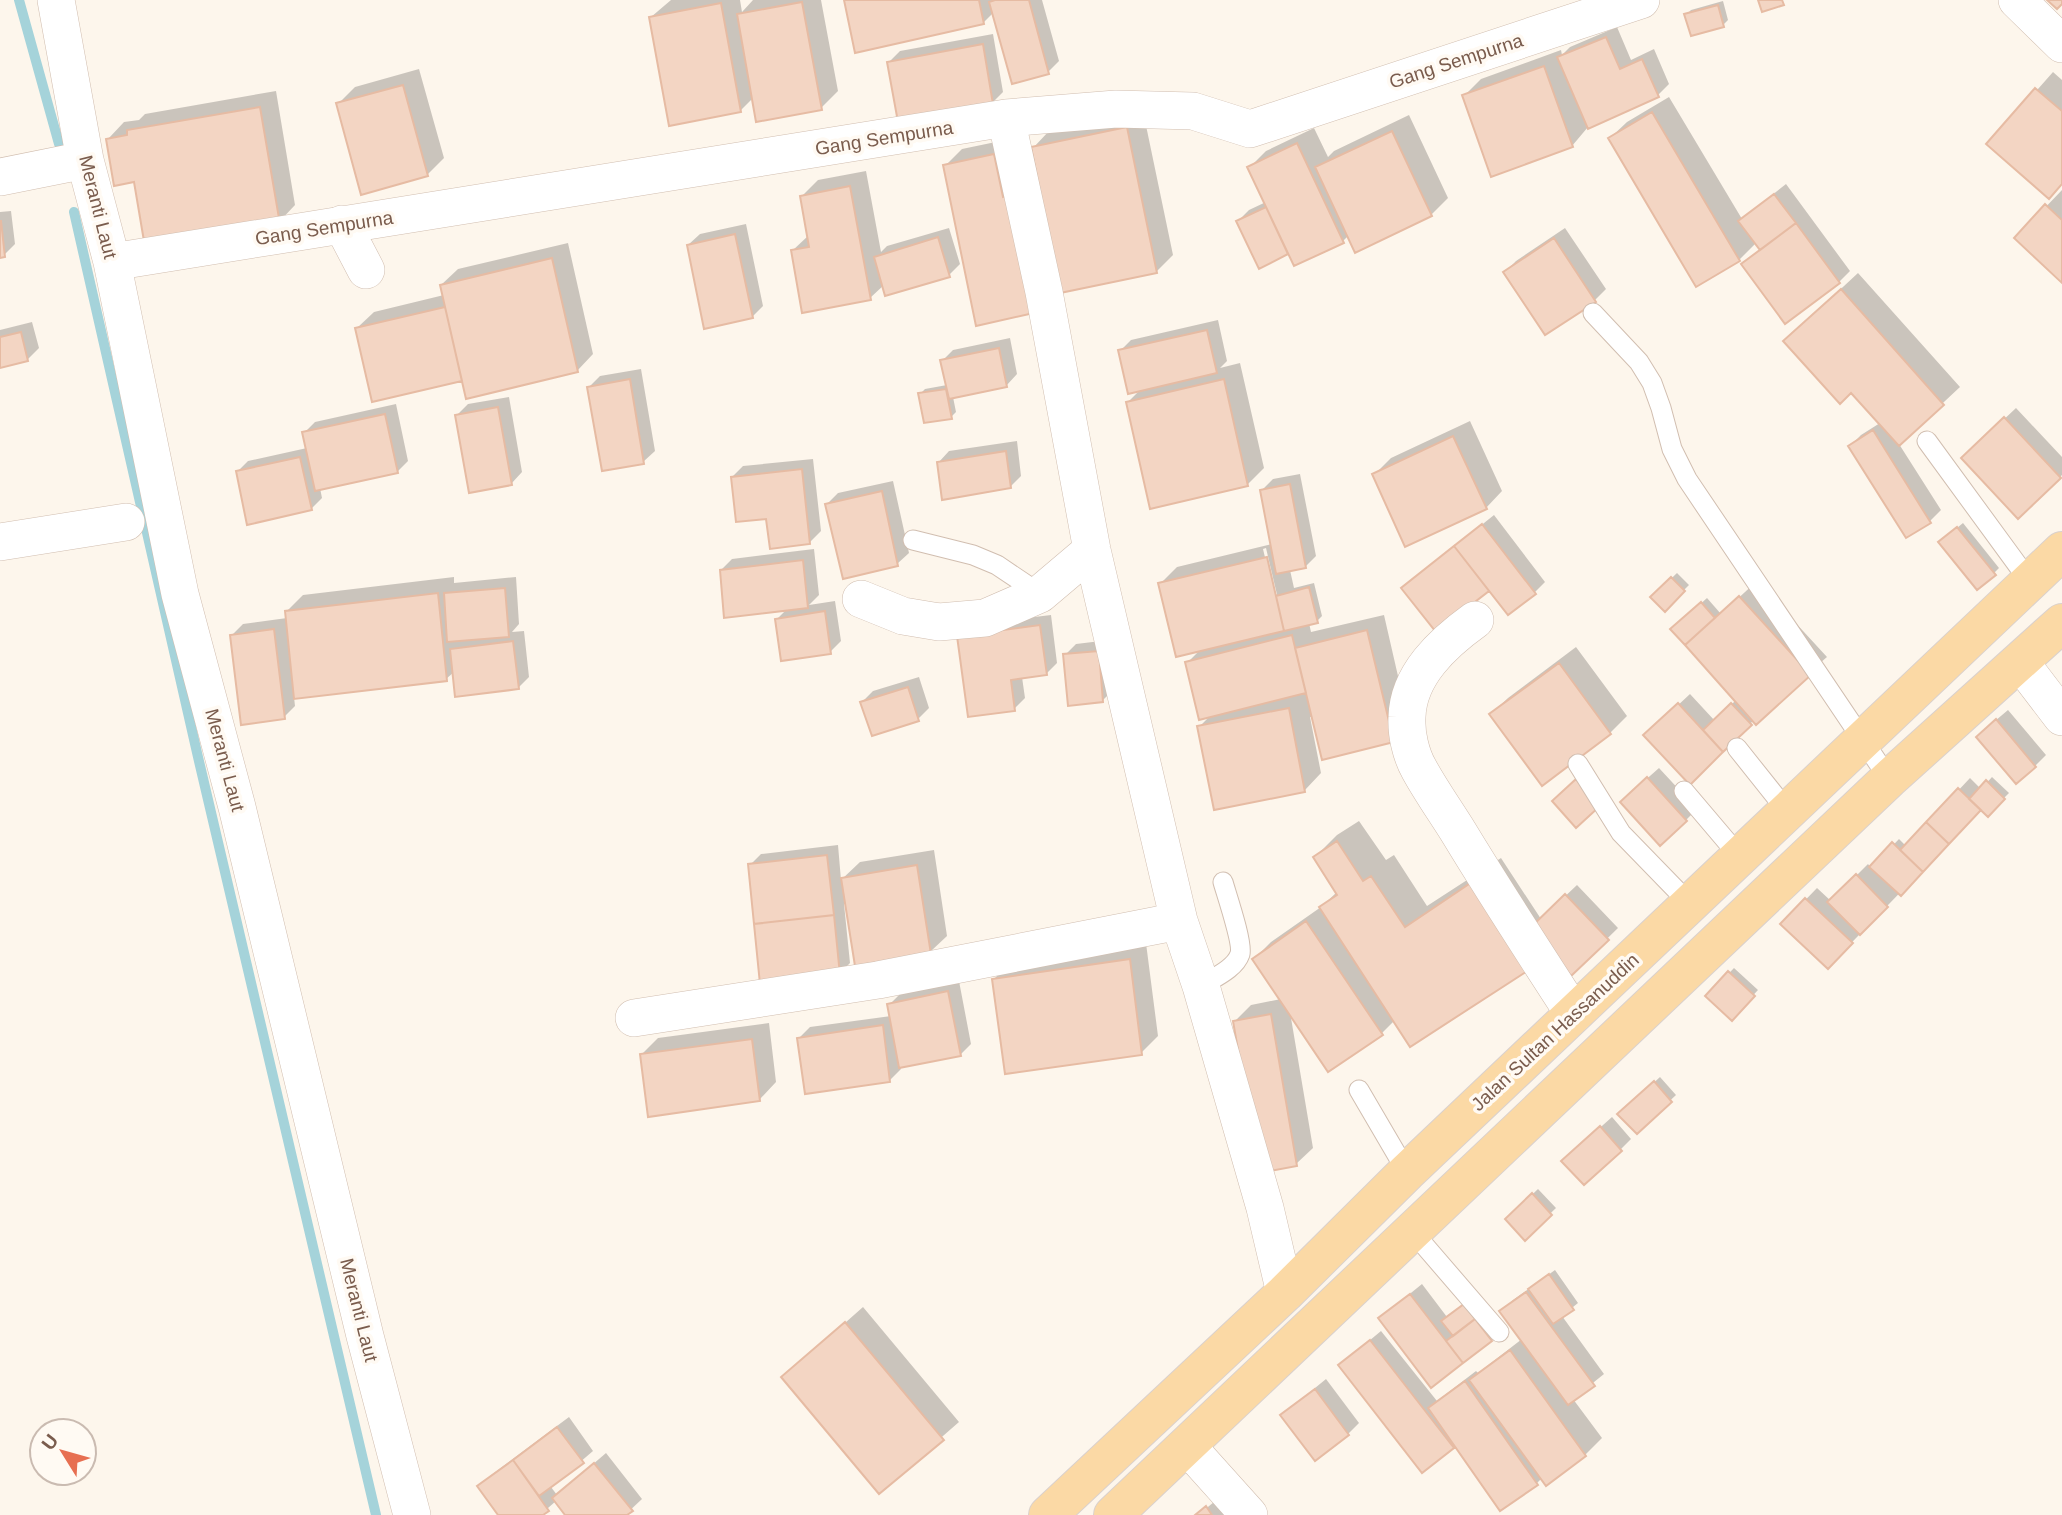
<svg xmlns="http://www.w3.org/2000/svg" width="2062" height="1515" viewBox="0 0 2062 1515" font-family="Helvetica,sans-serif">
	<rect width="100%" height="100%" fill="#fdf6ec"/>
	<path fill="#0003" fill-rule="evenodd" d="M671 0H740L742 12 753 0H821L838 91 821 108 754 97 740 111 651 17Z
		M846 0H1042L1059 61 1048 72 994 12 983 23Z
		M1723 1 1728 20 1723 25 1686 15 1691 10Z
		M1617 27 1631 60 1654 49 1669 84 1658 95 1588 127 1572 146 1464 96 1481 79 1561 50 1562 55 1570 47Z
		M993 34 1003 92 992 103 889 62 900 51Z
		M419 69 444 158 427 175 338 104 355 87Z
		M2053 72 2062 80V184L1989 144Z
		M276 91 295 205 279 222 135 180 108 139 124 122 139 120 145 114Z
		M1669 97 1742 219 1786 184 1850 271 1839 282 1743 264 1761 249 1756 243 1739 260 1697 285 1610 138 1627 122Z
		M1143 111 1173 255 1156 272 1033 148 1049 131Z
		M1409 115 1448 198 1431 215 1349 235 1343 241 1287 253 1238 221 1249 210 1266 202 1250 167 1266 151 1314 128 1328 157 1334 151Z
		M1010 139 1019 181 978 324 945 166 962 149Z
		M866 171 881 252 887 246 949 228 960 264 949 275 884 285 870 298 792 251 809 235 801 197 818 180Z
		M2062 190V281L2016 238Z
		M11 211 15 244 4 255 0 256V212Z
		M746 224 763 306 752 317 688 245 700 234Z
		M1565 228 1606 289 1595 300 1545 333 1505 272 1516 261Z
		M568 243 593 354 577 371 463 379 357 328 374 312 444 295 441 285 458 269Z
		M1858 273 1960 387 1899 444 1941 510 1930 521 1850 446 1861 435 1880 423 1851 391 1802 325Z
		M1218 320 1227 361 1220 368 1240 363 1264 468 1247 485 1128 402 1141 389 1120 351 1131 340Z
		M32 322 39 348 28 359 0 366V330Z
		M1010 338 1017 374 1006 386 953 397 956 412 951 417 920 394 925 389 947 385 942 361 953 350Z
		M641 369 655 451 643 462 589 387 600 376Z
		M509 397 522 472 511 484 457 415 468 404Z
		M396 404 408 461 397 472 320 488 322 498 311 509 237 472 248 461 307 448 304 433 315 422Z
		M2016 408 2062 457V475L2018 517 1963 458Z
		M1470 421 1502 491 1486 508 1374 475 1391 458Z
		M1017 441 1021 476 1010 487 938 463 949 451Z
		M813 459 821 531 810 542 768 517 732 477 743 466Z
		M1300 474 1316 556 1305 567 1290 570 1294 588 1314 583 1322 616 1317 621 1309 623 1311 632 1384 615 1409 724 1310 717 1321 773 1305 790 1199 727 1210 716 1187 663 1201 649 1160 584 1177 567 1272 544 1262 490 1273 479ZM1266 548 1283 620H1280L1263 549Z
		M893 481 909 553 897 564 827 504 838 493Z
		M1494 515 1545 582 1534 593 1490 589 1436 630 1403 588Z
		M1963 523 1999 568 1994 573 1946 537Z
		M814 549 819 595 809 605 835 601 841 641 830 652 777 619 788 608 721 570 732 559Z
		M1677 573 1689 585 1665 609 1652 597Z
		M454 577V583L516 577 519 624 512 632 524 631 529 677 518 688 454 672 446 679 294 697 295 706 284 717 232 635 243 624 287 618 286 612 303 595Z
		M1757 581 1827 657 1754 720 1690 782 1646 735 1690 694 1715 721 1736 700 1673 629 1707 598 1721 614Z
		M1051 615 1057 663 1046 674 1022 677 1025 698 1014 709 970 625Z
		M1109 640 1114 689 1103 700 1065 655 1076 644Z
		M1576 647 1627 716 1610 733 1542 783 1491 714 1508 698Z
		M919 677 929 708 918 719 862 702 873 691Z
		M2008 710 2046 755 2035 766 1989 726Z
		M1659 768 1697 809 1686 820 1633 791Z
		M1992 777 2009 793 1988 814 1982 808 1828 967 1782 924 1817 888 1831 901 1868 864 1871 868 1899 839 1906 846 1970 778 1981 789Z
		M1359 821 1386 860 1394 855 1427 906 1501 858 1541 919 1577 885 1618 928 1571 974 1549 950 1395 1020 1382 1033 1290 1012 1313 1148 1296 1164 1235 1021 1251 1005 1281 999 1254 959 1271 942 1321 907 1337 892 1315 857 1337 835Z
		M838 845 841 880 860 862 934 850 947 936 930 952 847 903 844 904 850 963 839 974 750 865 761 854Z
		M1146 943 1158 1036 1141 1053 993 980 1010 963Z
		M1734 968 1758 990 1732 1018 1707 996Z
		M959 981 971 1044 960 1055 900 1066 901 1069 890 1080 799 1038 810 1027 891 1016 889 1005 900 994Z
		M769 1023 776 1082 760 1099 641 1055 658 1038Z
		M1660 1077 1676 1095 1637 1132 1620 1114Z
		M1612 1117 1631 1139 1620 1150H1575Z
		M1538 1189 1556 1208 1525 1238 1507 1219Z
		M1555 1270 1578 1303 1562 1316 1604 1374 1573 1399 1602 1438 1585 1455 1542 1478 1536 1484 1455 1444 1453 1447 1352 1355 1381 1331 1437 1401 1476 1371 1478 1373 1522 1339 1502 1311 1513 1300Z
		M1422 1284 1447 1317 1469 1300 1496 1335 1431 1385 1380 1318Z
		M863 1307 959 1422 880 1491 784 1377Z
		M1326 1379 1359 1423 1348 1434 1282 1415Z
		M569 1417 593 1451 551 1487 557 1495 606 1453 642 1499 625 1515H568L556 1501 540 1515H500L479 1486 490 1476Z
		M1214 1502 1232 1515H1198Z"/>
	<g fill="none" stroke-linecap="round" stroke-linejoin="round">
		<path stroke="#a5d3da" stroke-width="10" d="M19 0 59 144
			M74 212 198 757 376 1515"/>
	</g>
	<path fill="#f3d5c3" stroke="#e6bba3" stroke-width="2" d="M844 0H979L984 24 855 53Z
		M995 0H1029L1049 74 1012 84 989 2Z
		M1758 0H1782L1784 5 1762 12Z
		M2047 0H2062V4L2057 9Z
		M802 2 822 110 756 122 737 14Z
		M721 3 741 112 669 126 649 17Z
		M1718 5 1724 27 1691 36 1684 14Z
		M1606 37 1620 69 1642 59 1659 97 1588 129 1557 57Z
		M983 44 993 104 898 122 887 62Z
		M1544 66 1573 147 1491 177 1462 95Z
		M403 85 428 176 361 195 336 103Z
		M2035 88 2062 111V184L2049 199 1986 144Z
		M260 107 280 224 145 247 134 182 114 186 106 139 127 135V130Z
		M1652 112 1740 261 1696 287 1608 138Z
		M1127 127 1157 273 1060 293 1031 147Z
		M1392 131 1432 216 1355 253 1315 167Z
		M1297 143 1344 243 1294 266 1247 167Z
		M994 154 1003 197 1009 195 1034 313 976 326 943 165Z
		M850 186 871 300 802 313 791 250 809 247 800 196Z
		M1774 194 1796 223 1760 250 1738 221Z
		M2045 204 2062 220V283L2014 238Z
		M1266 207 1288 254 1259 269 1236 221Z
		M1 221 5 257 0 258V221Z
		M1796 223 1840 283 1785 324 1741 264Z
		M735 234 753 318 704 329 687 245Z
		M938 237 950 277 885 296 874 257Z
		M1554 238 1596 302 1545 335 1503 272Z
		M552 258 578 372 466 399 440 285Z
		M1841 289 1944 405 1899 446 1851 393 1840 404 1783 341Z
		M445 307 462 381 372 402 355 328Z
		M1207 330 1217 373 1128 394 1118 350Z
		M21 332 28 361 0 368V337Z
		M999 348 1007 387 949 399 940 360Z
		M630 379 644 464 602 471 587 387Z
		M1224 379 1248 486 1150 509 1126 402Z
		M946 389 952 419 924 423 918 393Z
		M498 407 512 485 469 493 455 415Z
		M385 414 398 473 315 491 302 432Z
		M2004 417 2061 478 2018 519 1961 458Z
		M1873 430 1931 523 1906 538 1848 446Z
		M1453 436 1487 509 1405 547 1372 474Z
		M1006 451 1011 488 942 500 937 462Z
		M300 457 312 510 247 525 236 471Z
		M802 469 810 544 770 549 766 519 736 522 731 477Z
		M1290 484 1306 568 1276 574 1260 490Z
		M882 491 898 566 843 579 825 504Z
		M1482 524 1536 594 1508 615 1454 546Z
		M1957 527 1996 575 1977 590 1938 542Z
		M1454 546 1489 591 1436 632 1401 588Z
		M1267 557 1284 631 1176 657 1158 583Z
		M803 560 808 608 724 618 720 570Z
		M1671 577 1685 591 1665 612 1650 597Z
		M1309 587 1318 623 1284 631 1276 596Z
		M505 588 509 637 447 642 444 593Z
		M438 593 447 681 294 699 285 611Z
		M1739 596 1811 675 1756 725 1685 645Z
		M1701 602 1715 618 1685 645 1670 629Z
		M825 611 831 654 781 661 775 619Z
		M1040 625 1047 675 1011 680 1015 711 968 717 957 636Z
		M274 629 285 719 241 725 230 635Z
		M1367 630 1394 742 1322 760 1295 648Z
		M1292 635 1306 693 1199 720 1185 662Z
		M513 641 519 689 455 697 450 649Z
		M1099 651 1103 702 1068 706 1063 654Z
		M1559 663 1611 734 1542 786 1489 714Z
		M908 687 919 721 872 736 860 702Z
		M1678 703 1723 752 1690 785 1643 735Z
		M1731 703 1752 725 1723 752 1703 730Z
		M1289 708 1305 792 1214 810 1197 726Z
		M1996 719 2036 767 2016 784 1976 737Z
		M1647 777 1687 821 1660 846 1620 802Z
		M1576 779 1600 806 1576 828 1552 801Z
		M1986 780 2005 799 1988 817 1969 799Z
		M1958 788 1981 810 1949 844 1926 822Z
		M1926 822 1949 844 1923 872 1900 850Z
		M1337 841 1363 881 1371 876 1405 927 1478 878 1535 966 1410 1047 1319 907 1337 895 1313 857Z
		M1892 842 1923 872 1901 896 1869 867Z
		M827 855 834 915 754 924 748 864Z
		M917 865 931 954 855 966 841 878Z
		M1856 874 1888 907 1860 935 1827 902Z
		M1565 894 1609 940 1571 976 1528 930Z
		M1805 898 1853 943 1828 969 1780 924Z
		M834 915 840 975 760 984 754 924Z
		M1306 921 1383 1035 1328 1072 1252 959Z
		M1130 959 1142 1055 1005 1074 992 979Z
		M1728 971 1755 996 1732 1021 1705 996Z
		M948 991 961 1056 899 1068 887 1004Z
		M1271 1014 1297 1166 1259 1173 1233 1021Z
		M883 1025 890 1082 805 1094 797 1038Z
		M752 1039 760 1101 648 1117 640 1054Z
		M1654 1081 1672 1102 1637 1134 1617 1114Z
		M1600 1126 1622 1151 1584 1185 1561 1161Z
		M1532 1193 1552 1215 1525 1241 1505 1219Z
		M1549 1274 1574 1310 1553 1324 1528 1289Z
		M1526 1292 1595 1386 1568 1405 1499 1311Z
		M1410 1294 1463 1363 1431 1388 1378 1318Z
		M1464 1304 1475 1319 1453 1336 1441 1321Z
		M1475 1319 1492 1341 1463 1363 1446 1341Z
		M845 1322 944 1440 879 1494 781 1377Z
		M1370 1340 1454 1448 1422 1473 1338 1365Z
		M1510 1350 1586 1456 1546 1486 1469 1380Z
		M1465 1381 1538 1485 1500 1511 1428 1408Z
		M1315 1389 1349 1435 1315 1461 1280 1415Z
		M557 1427 584 1463 539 1496 513 1460Z
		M513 1460 549 1511 543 1515H498L477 1486Z
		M594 1463 633 1511 627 1515H565L552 1498Z
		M1206 1506 1212 1515H1195Z"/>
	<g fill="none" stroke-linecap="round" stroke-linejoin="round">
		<g stroke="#d1beb0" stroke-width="21">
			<path id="lane" d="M1593 313 1639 362 1652 383 1661 408 1672 449 1687 479 1889 779
				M1927 441 2030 582
				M913 540 973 555 997 565 1040 594
				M1737 748 1788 812
				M1578 764 1621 833 1690 904
				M1684 791 1740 857
				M1201 986C1213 978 1235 969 1240 954 1243 943 1227 896 1223 882
				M1359 1090 1407 1172
				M1412 1231 1499 1332"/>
		</g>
		<g stroke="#d1beb0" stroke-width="38">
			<path id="street" d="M56 0 85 160 112 262 180 594 237 807 365 1336 412 1515
				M2017 0 2062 44
				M1006 118 1044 292 1092 550 1179 921 1201 986 1265 1208 1285 1293
				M0 177 85 160
				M342 224 366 270
				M112 262 1006 118 1116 109 1193 111 1250 129 1641 0
				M0 542 126 522
				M861 599 903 616 939 622 985 618 1040 594 1092 550
				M1475 620C1443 643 1408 675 1407 717 1406 734 1411 755 1419 769 1431 791 1446 812 1459 833 1496 894 1535 954 1574 1014
				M2020 662 2062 717
				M634 1018 878 980 1179 921
				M1187 1446 1249 1515"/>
		</g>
		<g stroke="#dad1cd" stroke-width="40">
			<path id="primary" d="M1048 1515 1285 1293 1407 1172 2062 551
				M1113 1515 1889 779 2062 623"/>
		</g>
		<use href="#lane" stroke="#fff" stroke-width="19"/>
		<use href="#street" stroke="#fff" stroke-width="37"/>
		<use href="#primary" stroke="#fbd9a5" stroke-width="38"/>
	</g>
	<g text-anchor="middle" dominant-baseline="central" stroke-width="7" stroke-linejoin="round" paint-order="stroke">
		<g font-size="19" fill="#7a5c4d" stroke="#fffaf3">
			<text transform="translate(1456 61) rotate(-18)">Gang Sempurna</text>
			<text transform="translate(884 138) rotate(-9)">Gang Sempurna</text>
			<text transform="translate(98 207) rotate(76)">Meranti Laut</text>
			<text transform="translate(324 228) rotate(-9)">Gang Sempurna</text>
			<text transform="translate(225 760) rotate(75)">Meranti Laut</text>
			<text transform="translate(1555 1032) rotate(-43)">Jalan Sultan Hassanuddin</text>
			<text transform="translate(359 1310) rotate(76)">Meranti Laut</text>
		</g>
	</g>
	<g transform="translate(63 1452) rotate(307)"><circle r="33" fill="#fffaf3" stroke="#cabbb1" stroke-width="2"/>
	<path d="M0-5L12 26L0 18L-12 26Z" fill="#e76f51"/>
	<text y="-10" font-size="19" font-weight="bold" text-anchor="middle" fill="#7a5c4d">U</text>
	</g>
</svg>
